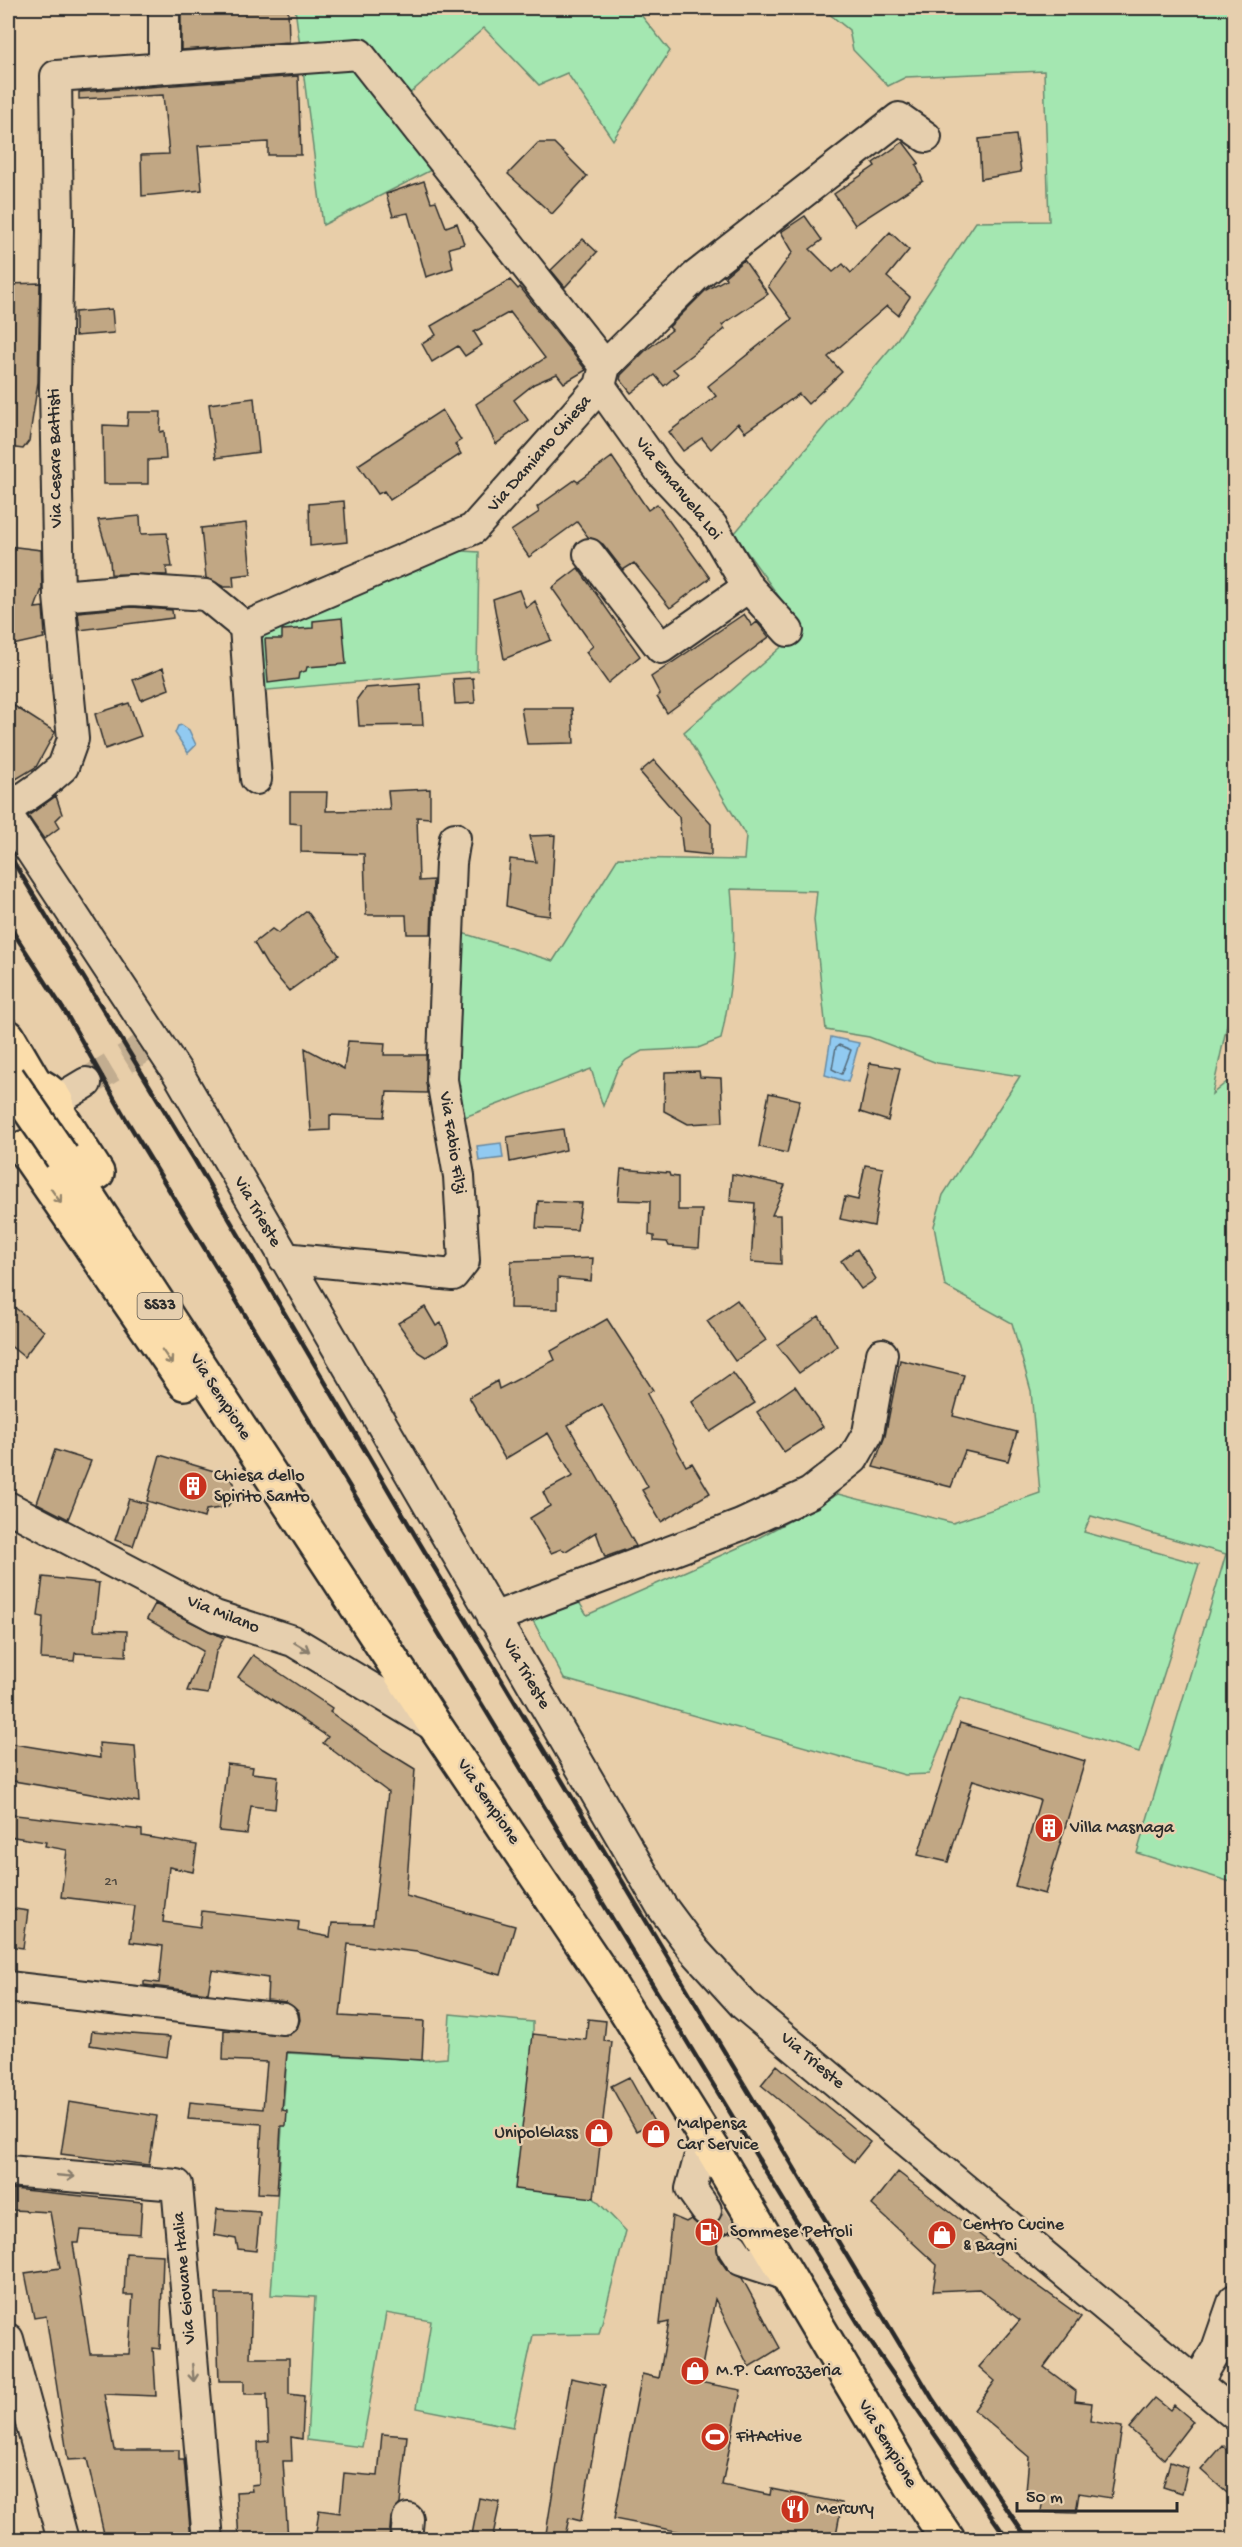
<svg xmlns="http://www.w3.org/2000/svg" width="1242" height="2547" viewBox="0 0 1242 2547" font-family="'Gochi Hand',sans-serif">
	<rect width="100%" height="100%" fill="#e8cea9"/>
	<filter id="ink" filterUnits="userSpaceOnUse"><feTurbulence type="fractalNoise" baseFrequency=".0167" numOctaves="2"/><feDisplacementMap in="SourceGraphic" scale="12" xChannelSelector="R" yChannelSelector="G"/><feConvolveMatrix kernelMatrix="1 2 1 2 8 2 1 2 1" color-interpolation-filters="sRGB"/></filter>
	<g filter="url(#ink)">
		<path fill="#a4e7b1" stroke="#68896e" stroke-width="1.5" d="M295 8H647L641 15 670 51 613 140 567 73 539 85 484 28 391 110 439 166 323 225Z
			M822 8H1234V993L1212 1094 1234 1076V1883L1137 1853 1226 1554 1091 1516 1084 1532 1199 1564 1139 1752 960 1698 929 1774 905 1775 564 1679 530 1615 579 1602 587 1615 751 1542 838 1494 953 1523 1040 1493 1031 1391 1012 1323 945 1286 934 1226 943 1195 1020 1076 937 1063 869 1037 826 1030 814 920 817 891 731 889C737 943 732 987 721 1039L698 1048 642 1051 626 1060 617 1070 603 1106 591 1069 457 1120 453 1036 459 932 553 961 618 858 744 860 746 836 684 732 802 629 734 534 894 344 976 222 1049 221 1044 71 906 77 888 86 853 50 849 30Z
			M445 550 479 552 477 671 257 691V637Z
			M450 2014 533 2022V2034L594 2198 626 2231 599 2334 533 2335 513 2427 417 2408 431 2321 386 2313 362 2447 307 2440 315 2297 271 2295 287 2053 422 2060 447 2058Z"/>
		<path fill="#91caf1" stroke="#688aa2" stroke-width="1.5" d="M182 725 189 730 196 745 188 753 175 733 178 726Z
			M831 1037 859 1043 848 1082 825 1075Z
			M501 1143 503 1158 479 1161 477 1146Z"/>
		<g fill="none" stroke-linecap="round" stroke-linejoin="round">
			<path stroke="#546b7a" stroke-width="1.5" d="M839 1045 851 1050 842 1074 832 1069 836 1047Z"/>
		</g>
		<path fill="#c1a784" stroke="#2b2b2b" stroke-width="1.5" d="M205 8H288L289 42 181 50V10Z
			M298 76 301 155H268V142L198 146 202 190 142 196 141 155 169 154 163 95 79 99V92Z
			M1016 135 1021 172 981 179 979 139Z
			M903 142 919 163 916 165 923 181 855 225 834 194 875 166 873 163Z
			M538 143H554L587 176 552 214 508 174Z
			M424 181 431 202 436 201 446 227 457 223 464 244 449 248 453 268 426 277 408 213 393 216 386 194Z
			M805 216 822 240 810 249 833 272 843 264 851 273 890 232 909 250 887 277 910 297 898 315 887 306 828 357 842 372 808 404 799 394 745 432 738 423 711 449 702 438 683 451 669 432 716 396 708 386 792 319 768 286 793 252 781 232Z
			M583 239 597 252 565 287 551 270Z
			M744 260 768 294 722 325 725 329 673 369 678 374 664 386 655 375 631 393 620 379 621 375 645 351 672 330 669 327 706 290 726 279 725 276Z
			M510 280 518 289 520 287 586 370 564 383 557 374 534 384 514 400 528 420 496 444 476 404 545 358 510 312 474 332 482 345 465 356 458 346 432 362 422 344 436 335 431 326Z
			M40 283 38 382 29 441 23 449 8 447V284Z
			M112 309 114 333 75 336V312Z
			M254 398 259 452 216 458 209 404Z
			M442 410 461 440 455 444 461 454 390 500 384 491 378 494 358 465Z
			M128 412H161L160 432 164 431 166 459 148 460V484H104L103 425 127 426Z
			M612 457 648 510 657 504 710 578 670 608 634 563 623 570 603 544 588 537 577 522 529 557 511 531 539 512 537 507 575 480 578 482Z
			M344 501 347 542 310 546 309 504Z
			M140 516 141 534 167 533 172 567H166L167 575 111 574 110 560 98 520Z
			M246 523 251 574 233 576 234 587H224L206 578 201 528Z
			M8 546 41 550 42 589 35 608 43 607 45 635H43L44 638 8 646Z
			M578 568 640 656 608 683 586 652 593 646 552 588Z
			M519 590 526 608 535 601 551 640 504 659 493 599Z
			M132 607 172 610 173 618 80 630 78 612Z
			M744 614 752 626 757 622 769 637 667 713 657 697 660 694 651 677Z
			M342 618 346 664 307 667 306 671 299 673 298 679 268 683 265 639H282V630L313 628V621Z
			M163 668 169 689 141 700 133 680Z
			M473 678 475 703 455 704 453 679Z
			M420 684 423 725 359 726 357 699 365 688Z
			M8 702 55 732 36 767 8 784Z
			M129 703 141 736 105 749 95 714Z
			M521 708H572L574 743 527 744Z
			M654 760 711 824V855L683 852 679 817 640 772Z
			M430 789V818L417 817 419 881 433 880 431 934H407L406 915H366L364 854 301 852V824L290 823V792H327L326 811 390 810 388 791Z
			M56 796 62 814 56 820 60 827 44 839 28 816Z
			M555 835 550 916 533 914 506 906 510 859 536 862 530 836Z
			M307 911 339 955 289 991 267 965 254 943 272 929 278 933Z
			M348 1041 385 1043 384 1055H426L427 1093 387 1092 384 1117 330 1115V1130L311 1131 305 1048 344 1069Z
			M870 1063 900 1068 888 1121 860 1112Z
			M699 1071 700 1077 721 1078 723 1122 688 1124 664 1111 665 1072Z
			M769 1093 800 1100 787 1153 759 1147Z
			M563 1129 566 1150 510 1162 507 1137Z
			M865 1165 883 1168 874 1226 840 1219 845 1197 858 1200Z
			M621 1169 669 1173 670 1176 678 1177V1210H702L699 1248 669 1246 667 1242 654 1241V1236L649 1235 650 1201 618 1200Z
			M732 1174 785 1185 772 1215H780L781 1264 751 1262 755 1203 730 1201Z
			M538 1201 581 1203 577 1230 536 1228Z
			M857 1249 876 1279 861 1289 841 1261Z
			M593 1258 591 1281 558 1278V1309L510 1308 511 1261Z
			M737 1300 766 1340 735 1361 707 1321Z
			M8 1302 44 1331 24 1357 8 1344Z
			M425 1307 436 1326 441 1323 449 1343 426 1357 418 1352 398 1323Z
			M819 1316 837 1346 799 1373 777 1345Z
			M607 1319 653 1390 647 1394 686 1466 692 1463 710 1493 661 1522 642 1490 648 1487 602 1404 568 1425 636 1546 605 1557 596 1532 566 1551 561 1549 551 1553 530 1518 550 1506 543 1492 573 1476 548 1433 505 1459 469 1397 497 1381 499 1389 555 1360 551 1351Z
			M900 1360 964 1375 953 1416 1017 1432 1008 1461 965 1451 951 1487 873 1467 885 1436Z
			M733 1373 755 1403 710 1432 692 1402Z
			M795 1386 823 1427 784 1452 757 1412Z
			M55 1450 91 1461 68 1519 37 1503Z
			M160 1455 224 1474 234 1483 236 1495 227 1507 206 1510 204 1518 147 1501Z
			M129 1499 147 1504 133 1546 115 1540Z
			M43 1577 99 1583 94 1630 127 1631 126 1656 75 1653 74 1661 41 1659 43 1617 38 1616Z
			M155 1604 224 1638 216 1652 208 1694 187 1691 203 1651 147 1619Z
			M253 1655 332 1708 330 1712 384 1750 415 1769 406 1896 515 1926 501 1975 417 1952 348 1944 340 2016 424 2021 422 2060 287 2052 282 2110 287 2111 286 2126H281L277 2194 258 2193 262 2124 188 2119 190 2102 263 2109 267 2062 223 2060 224 2030 289 2035 297 2029 300 2020 299 2012 286 2002 267 2000 268 1978 212 1970 208 1993 144 1985V1981L159 1983 163 1946 130 1942 135 1906 61 1897 67 1850 45 1846 46 1842 8 1836V1814L142 1830V1836L197 1845 193 1872 169 1867 163 1922 200 1927 202 1911 299 1922 298 1931 330 1937 332 1923 373 1924 388 1792 323 1743 328 1737 238 1677Z
			M960 1723 1085 1761 1045 1894 1015 1886 1040 1800 973 1780 948 1862 918 1855Z
			M8 1743 100 1758 99 1743 135 1746 139 1802 8 1780Z
			M227 1764 253 1767 252 1773 278 1776 275 1809 251 1806 247 1834 219 1831Z
			M8 1908 28 1911 23 1948 8 1946Z
			M588 2019 606 2021 604 2041 612 2042 594 2198 515 2189 533 2034 586 2040Z
			M92 2031 170 2037 167 2057 90 2045Z
			M777 2065 870 2142 854 2162 761 2085Z
			M629 2077 654 2122 636 2131 611 2086Z
			M69 2102 157 2116 149 2165 61 2154Z
			M898 2172 989 2242 986 2248 1081 2317 1044 2367 1076 2391 1075 2401 1092 2403 1090 2421 1122 2427 1111 2498 1079 2493 1076 2513 1041 2512 1043 2497 1026 2492 1029 2457 974 2410 995 2381 979 2367 1020 2320 979 2289 933 2291 937 2265 872 2205Z
			M13 2189 142 2202 140 2234 81 2230 79 2243H73L90 2354H129L133 2295H124L126 2253 163 2255 160 2349 153 2348 156 2396 104 2394 114 2450H179V2460H184L191 2540H123L122 2533 104 2534 87 2459 68 2460 46 2316 34 2318 25 2273 60 2268 50 2212 13 2210Z
			M217 2209 260 2212 256 2251 238 2249 236 2239 214 2235Z
			M672 2216 686 2222 691 2219 698 2225 707 2227 716 2224 722 2217 730 2231 717 2241 718 2257 727 2270 742 2278 780 2348 749 2367 715 2299 699 2382 741 2390 722 2485 770 2495 771 2489 842 2503 835 2540H736L712 2535V2538L614 2519 642 2374 659 2378 669 2322 660 2324Z
			M216 2294H252L250 2358H289V2394L304 2396 302 2439 291 2437 292 2461H283L288 2540H239L236 2492 252 2491 251 2485 259 2484 258 2442 269 2441 267 2394H244V2381H219Z
			M571 2378 605 2385 581 2521 569 2518 564 2540H545Z
			M1155 2398 1170 2410 1174 2405 1193 2421 1164 2459 1129 2428Z
			M382 2434 407 2436 400 2504 391 2517 389 2540H315L319 2510 340 2513 344 2473 378 2476Z
			M1223 2445 1234 2456V2499L1201 2470Z
			M1170 2462 1188 2468 1182 2493 1163 2487Z
			M479 2498 500 2502 492 2540H471Z"/>
		<g fill="none" stroke-linecap="round" stroke-linejoin="round">
			<path stroke="#c2ad90" stroke-width="30" stroke-dasharray="30 15" stroke-linecap="butt" d="M86 1083 145 1047
				M706 2210 733 2248"/>
			<g stroke="#2b2b2b" stroke-width="34">
				<path id="minor" d="M164 8V68
					M589 554 661 648 748 587 712 526 661 472 600 386
					M748 587 788 631
					M59 596 132 590 206 595 245 627 473 529 600 386 605 366 696 276 899 118 926 137
					M245 627 256 779
					M8 809 41 786 63 767 73 739 59 596 55 388 58 230 56 76 359 54 605 366
					M8 816 179 1075 662 1907 694 1950 744 2005 1234 2414
					M56 1101 86 1083
					M284 1258 453 1275 464 1261 459 1176 442 1080 451 863 455 838
					M8 1507 215 1616 293 1641 436 1727
					M493 1618 741 1525 810 1493 853 1459 868 1433 882 1354
					M8 1987 283 2019
					M705 2137 691 2189 706 2210
					M8 2171 177 2185 208 2540
					M733 2248 741 2260 787 2275
					M8 2339 63 2540
					M1197 2383 1217 2349 1234 2300
					M406 2540 408 2519"/>
			</g>
			<g stroke="#2b2b2b" stroke-width="38">
				<path id="major" d="M8 1037 35 1083
					M8 1087C39 1072 74 1102 52 1133
					M59 1114 97 1173
					M23 1148 185 1383
					M62 1157 436 1727 610 1985 712 2148 912 2486 948 2540"/>
			</g>
			<use href="#minor" stroke="#e6cfae" stroke-width="30"/>
			<use href="#major" stroke="#fbddab" stroke-width="33"/>
			<path stroke="#2b2b2b" stroke-width="4.5" d="M8 853 194 1159 416 1537 932 2398 1028 2540
				M8 924 67 1015 126 1119 863 2331 1008 2540"/>
			<g stroke="#2b2b2b" stroke-width="38" stroke-linecap="butt">
				<path id="major-bridge" d="M8 1078 62 1157"/>
			</g>
			<use href="#major-bridge" stroke="#fbddab" stroke-width="33"/>
		</g>
		<defs><path id="oneway-shaft" d="M-6 0H5M1.5-3L5.5 0L1.5 3" fill="none" stroke-width="1.6" stroke-linecap="round" stroke-linejoin="round" transform="scale(1.5)"/></defs>
		<g stroke="#93846b">
			<use href="#oneway-shaft" transform="translate(56 1196) rotate(55)"/>
			<use href="#oneway-shaft" transform="translate(167 1357) rotate(55)"/>
		</g>
		<g stroke="#887d6c">
			<use href="#oneway-shaft" transform="translate(302 1647) rotate(31)"/>
			<use href="#oneway-shaft" transform="translate(66 2176) rotate(5)"/>
			<use href="#oneway-shaft" transform="translate(193 2373) rotate(85)"/>
		</g>
	</g>
	<defs>
		<g id="building-disc" transform="scale(1.5)"><circle r="9.5" fill="#c8321e" stroke="#e6cfae"/><path d="M-4-6H4V6H1V3H-1V6H-4ZM-2.5-4.3h1.7v1.8h-1.7ZM.8-4.3h1.7v1.8H.8ZM-2.5-1h1.7V.8h-1.7ZM.8-1h1.7V.8H.8Z" fill="#fff"/></g>
		<g id="shop-disc" transform="scale(1.5)"><circle r="9.5" fill="#c8321e" stroke="#e6cfae"/><path d="M-5-2.5h2.3a2.7 3.5 0 0 1 5.4 0H5L5.5 6h-11ZM-1.5-2.5h3a1.5 2.3 0 0 0-3 0Z" fill="#fff"/></g>
		<g id="fuel-disc" transform="scale(1.5)"><circle r="9.5" fill="#c8321e" stroke="#e6cfae"/><path d="M-5.5-6h7V0h2V4h1.3V-2.5L3-4.5l.8-.8L6-3V5H2.5V1h-1V6h-7ZM-4.2-4.7v3.2H.2V-4.7Z" fill="#fff"/></g>
		<g id="stadium-disc" transform="scale(1.5)"><circle r="9.5" fill="#c8321e" stroke="#e6cfae"/><path d="M0-5a6.5 5 0 1 0 0 10a6.5 5 0 1 0 0-10ZM-3.5-1.8h7v3.6h-7Z" fill="#fff"/></g>
		<g id="restaurant-disc" transform="scale(1.5)"><circle r="9.5" fill="#c8321e" stroke="#e6cfae"/><path d="M-5-6h1v4h1v-4h1v4h1v-4h1v5L-1.5 .5V6h-2V.5L-5-1ZM5-6V6H3V1.5H1.5Q1.5-4 5-6Z" fill="#fff"/></g>
	</defs>
	<g fill-rule="evenodd">
		<use href="#building-disc" x="193" y="1486"/>
		<use href="#building-disc" x="1049" y="1828"/>
		<use href="#shop-disc" x="599" y="2133"/>
		<use href="#shop-disc" x="656" y="2134"/>
		<use href="#fuel-disc" x="709" y="2232"/>
		<use href="#shop-disc" x="942" y="2235"/>
		<use href="#shop-disc" x="695" y="2371"/>
		<use href="#stadium-disc" x="715" y="2437"/>
		<use href="#restaurant-disc" x="795" y="2509"/>
	</g>
	<g text-anchor="middle" dominant-baseline="central" stroke-width="5" stroke-linejoin="round" paint-order="stroke">
		<g font-size="15" fill="#504a41">
			<text x="111" y="1882">21</text>
		</g>
		<rect fill="#e6cfae" stroke="#635c52" stroke-width="1.5" x="137.5" y="1293" width="45" height="26" rx="4.5"/>
		<g font-size="16" font-weight="bold" fill="#2b2b2b">
			<text x="160" y="1306">SS33</text>
		</g>
		<g font-size="18" fill="#2b2b2b" stroke="#e6cfae">
			<text transform="translate(540 454) rotate(-49)">Via Damiano Chiesa</text>
			<text transform="translate(56 458) rotate(-91)">Via Cesare Battisti</text>
			<text transform="translate(678 489) rotate(51)">Via Emanuela Loi</text>
			<text transform="translate(452 1143) rotate(81)">Via Fabio Filzi</text>
			<text transform="translate(257 1212) rotate(60)">Via Trieste</text>
			<text transform="translate(220 1397) rotate(57)">Via Sempione</text>
			<text transform="translate(223 1615) rotate(22)">Via Milano</text>
			<text transform="translate(526 1674) rotate(60)">Via Trieste</text>
			<text transform="translate(488 1802) rotate(56)">Via Sempione</text>
			<text transform="translate(812 2061) rotate(40)">Via Trieste</text>
			<text transform="translate(185 2278) rotate(-95)">Via Giovane Italia</text>
			<text transform="translate(887 2444) rotate(59)">Via Sempione</text>
		</g>
		<g font-size="18" fill="#2b2b2b" stroke="#e6cfae" text-anchor="start">
			<text x="214" y="1476">Chiesa dello<tspan x="214" dy="21">Spirito Santo</tspan></text>
			<text x="1070" y="1828">Villa Masnaga</text>
			<text x="677" y="2124">Malpensa<tspan x="677" dy="21">Car Service</tspan></text>
			<text x="578" y="2133" text-anchor="end">UnipolGlass</text>
			<text x="963" y="2225">Centro Cucine<tspan x="963" dy="21">&amp; Bagni</tspan></text>
			<text x="730" y="2232">Sommese Petroli</text>
			<text x="716" y="2371">M.P. Carrozzeria</text>
			<text x="736" y="2437">FitActive</text>
			<text x="816" y="2509">Mercury</text>
		</g>
	</g>
	<rect width="1242" height="2547" fill="none" stroke="#e6cfae" stroke-width="30"/>
	<rect x="15" y="15" width="1212" height="2517" fill="none" stroke="#2b2b2b" stroke-width="2" filter="url(#ink)"/>
	<path d="M1017 2502v9h160v-9" fill="none" stroke="#2b2b2b" stroke-width="3"/>
	<text x="1026" y="2502" font-size="18" fill="#2b2b2b" stroke="#e6cfae" stroke-width="4.5" paint-order="stroke">50 m</text>
</svg>
